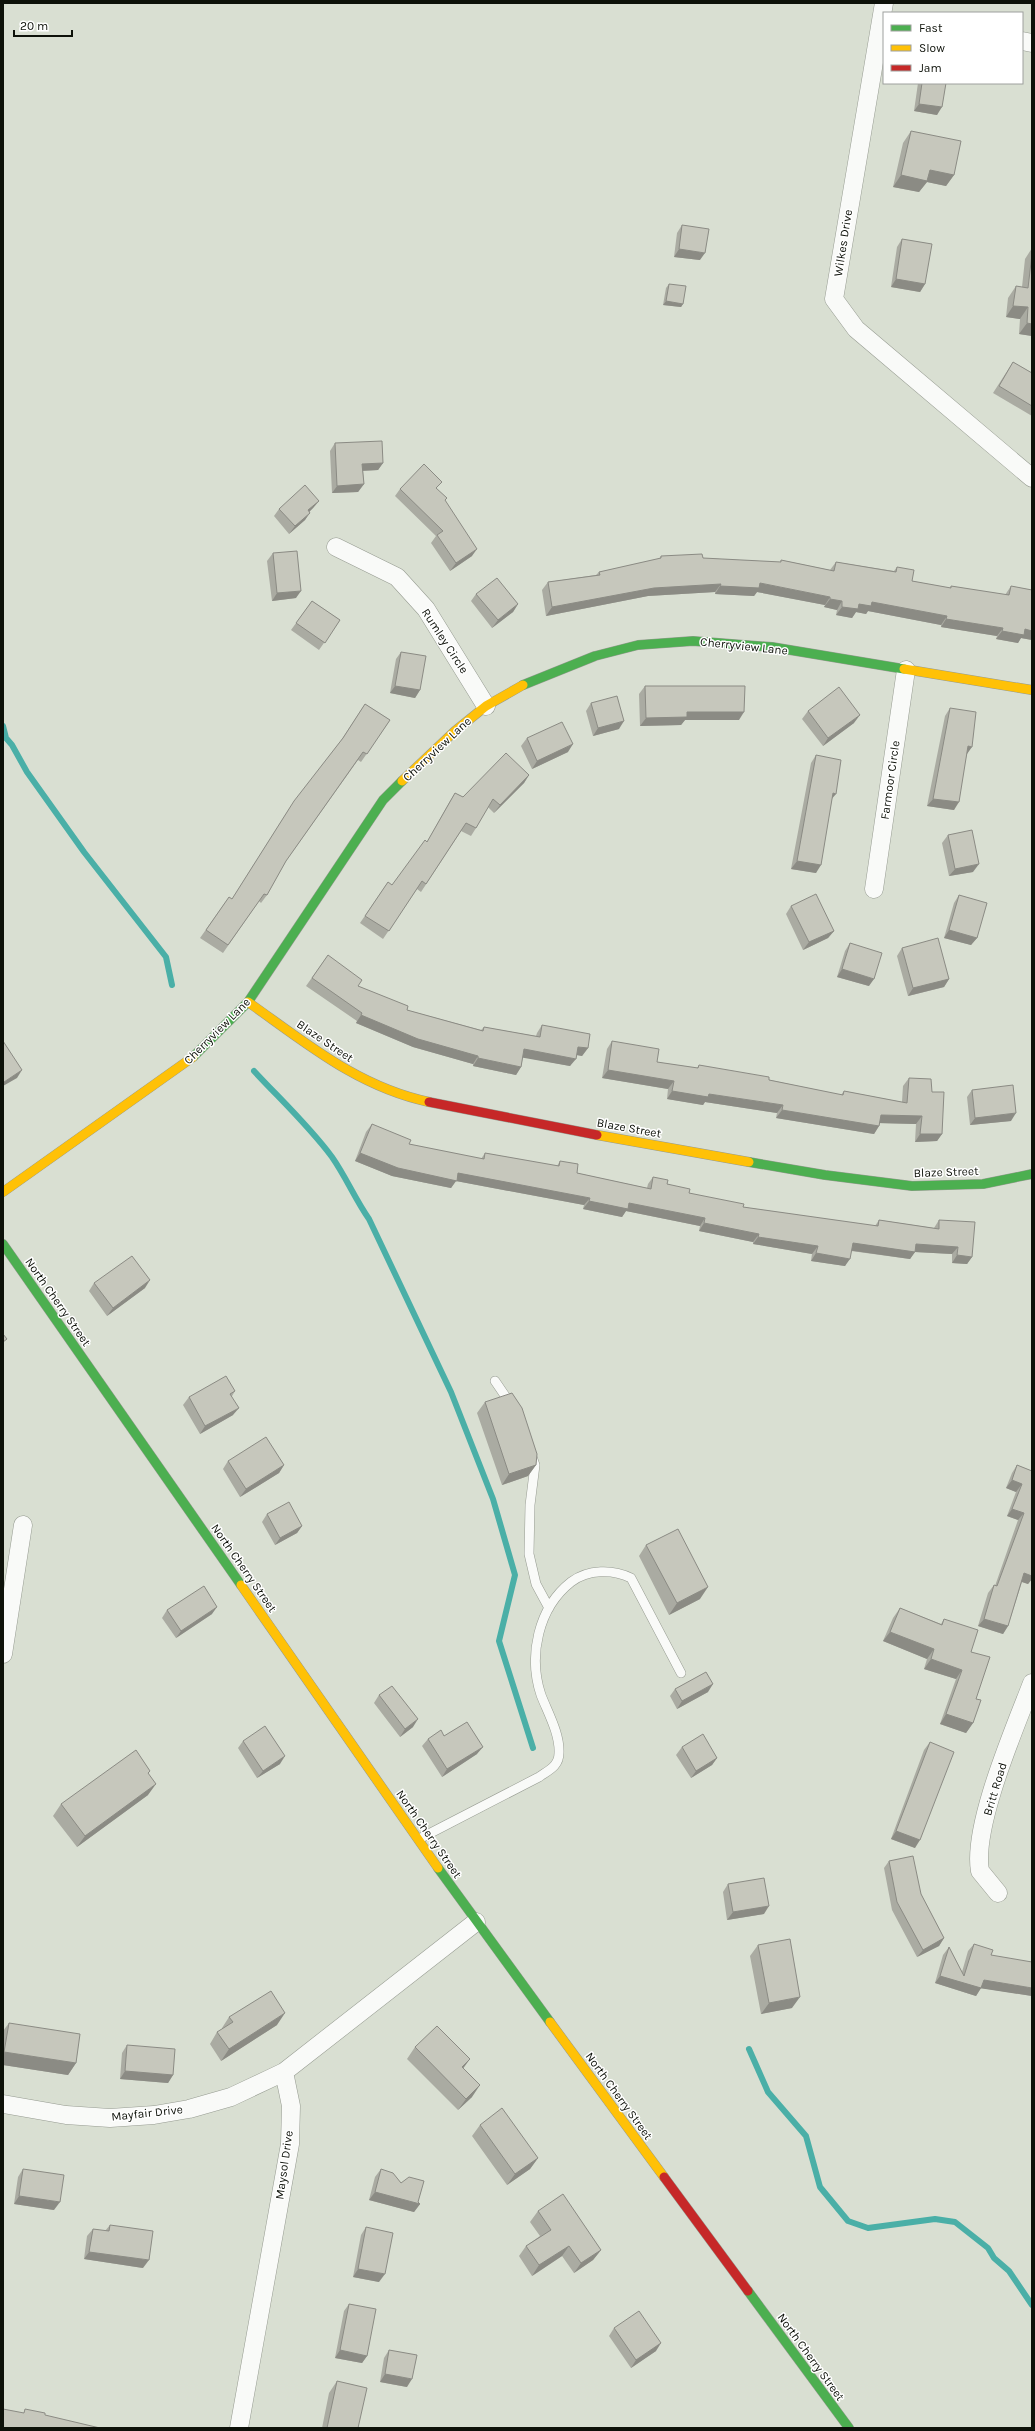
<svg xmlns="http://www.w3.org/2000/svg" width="1035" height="2431" viewBox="0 0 1035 2431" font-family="Karla,sans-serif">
	<rect width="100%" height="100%" fill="#d9dfd2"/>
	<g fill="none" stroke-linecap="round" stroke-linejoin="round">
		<path stroke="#4aafa7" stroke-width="6" d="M3 726 6 738 12 745 27 772 84 852 166 957 172 985
			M254 1071C280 1099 309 1126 332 1157 346 1177 355 1199 369 1219L451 1392 493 1499 515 1575 499 1641 533 1748
			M749 2049 768 2092 806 2136 820 2187 848 2221 868 2228 935 2219 955 2222 988 2248 994 2258 1009 2271 1032 2305"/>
		<g stroke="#969b91" stroke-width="10">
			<path id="lane" d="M495 1381 512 1406
				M531 1454 535 1465 530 1505 529 1554 536 1584 549 1608
				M419 1839 539 1777C549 1770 559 1766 559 1753 560 1734 548 1713 541 1695 528 1656 538 1608 571 1582 588 1569 613 1569 631 1578L681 1673"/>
		</g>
		<g stroke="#969b91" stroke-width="19">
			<path id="street" d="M884 3 834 299 856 329 1032 478
				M1022 41 1032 43
				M336 547 397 577 426 609 486 706
				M874 889 906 670
				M3 1654 23 1525
				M998 1893 980 1871C972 1826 1015 1728 1032 1683
				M3 2104 66 2115 110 2118 154 2115 189 2109 231 2097 284 2072 476 1922
				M239 2428 290 2144 291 2106 284 2072"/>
		</g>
		<g stroke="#969b91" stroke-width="10">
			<path id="fast" d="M523 685 595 656 638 645 693 641 772 647 904 669
				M193 1057 248 1002 383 800 402 781
				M749 1162 825 1175 912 1186 983 1184 1032 1174
				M3 1244 241 1585
				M438 1868 550 2022
				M748 2291 849 2428"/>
		</g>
		<g stroke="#969b91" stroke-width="10">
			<path id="slow" d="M904 669 1032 690
				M402 781 455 731 486 706 523 685
				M248 1002C306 1043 358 1087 429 1102
				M597 1135 749 1162
				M3 1192 193 1057
				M241 1585 438 1868
				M550 2022 664 2177"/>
		</g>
		<g stroke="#969b91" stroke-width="10">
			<path id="jam" d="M429 1102 597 1135
				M664 2177 748 2291"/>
		</g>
		<use href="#lane" stroke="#f9faf8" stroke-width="9"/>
		<use href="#street" stroke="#f9faf8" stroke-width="18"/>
		<use href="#fast" stroke="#4caf50" stroke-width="9"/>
		<use href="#slow" stroke="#ffc107" stroke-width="9"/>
		<use href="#jam" stroke="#c62828" stroke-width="9"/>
	</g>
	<path fill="#aaaba2" d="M918 83H946L937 115 914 111Z
		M911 131 954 175 946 186 927 182 919 192 893 187 903 143Z
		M682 225 700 260 674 257 677 233Z
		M902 239 925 284 920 292 891 287 897 247Z
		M1032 248V336L1019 334 1020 319 1006 317 1008 298 1016 286 1022 287 1025 259Z
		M669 284 683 304 681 307 663 305 666 288Z
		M1013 362 1032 373V416L993 393Z
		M335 443 383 463 378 470 363 471 364 484 358 492 332 493 330 451Z
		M400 489H437L445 500 472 556 450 571 431 543 436 536 395 496Z
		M319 501 313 508 309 512 305 520 289 534 274 516 279 509Z
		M273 553 296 598 272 601 267 561Z
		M661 556 780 562 781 560 830 570 836 562 894 571 897 567 912 581 950 588 951 586 1005 595 1011 586 1032 590V640L1021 638 1018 643 996 639 997 636 941 627V625L868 611 866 614 856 612 852 618 836 615 837 610 824 607 825 605 757 592 754 596 715 594V592L648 596 546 616 542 590 548 582 596 575 599 572 659 559Z
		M476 594 518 604 513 612 492 628 471 601Z
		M312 601 340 620 319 650 291 630Z
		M401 652 420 690 415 698 390 693 396 659Z
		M645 686 739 720H685L681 725 640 726 639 694Z
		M591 703 619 729 593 736 586 711Z
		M365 704 390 720 361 762 358 760 286 861 267 895 261 903 259 901 223 953 200 938 229 897 232 899 289 809 340 742Z
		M950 708 967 754 954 810 927 806 945 716Z
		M808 711 854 723 823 746 802 719Z
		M527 738 568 752 532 769 521 746Z
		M816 755 832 799 816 873 791 869 811 763Z
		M529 775 524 783 494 813 488 807 476 828 471 836 461 831 421 892 417 889 383 939 360 923 388 882 392 885 427 842 450 801 455 793 463 797Z
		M948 835 973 872 949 876 942 843Z
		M959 895 977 938 971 945 944 938 954 903Z
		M791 906 834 931 828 938 803 950 786 914Z
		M850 943 869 986 837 977 845 951Z
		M902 948 949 979 944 987 908 996 897 956Z
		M328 955 358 986 407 1010 481 1030 484 1027 536 1036 537 1033 542 1025 588 1048 582 1056 576 1055 570 1066 523 1057 521 1067 516 1075 473 1066V1064L413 1047 356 1023 357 1021 306 986Z
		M612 1041 657 1062 697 1068 699 1065 841 1095 844 1091 902 1102 903 1086 909 1078 932 1092 942 1134 937 1141 915 1142 916 1124 880 1123 879 1126 874 1134 776 1118 777 1113 705 1102 703 1105 667 1099 668 1089 602 1078 607 1049Z
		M972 1090 1011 1121 970 1125 967 1097Z
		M372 1124 409 1144 481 1159 485 1153 557 1166 560 1161 577 1173 647 1188 648 1184 653 1177 667 1184 689 1193 743 1207 875 1226 879 1220 934 1228 939 1220 972 1257 967 1264 952 1263V1254L915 1252 910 1259 851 1251 845 1266 811 1261 812 1254 753 1244V1242L699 1231 700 1226 626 1211 622 1217 583 1209 584 1205 456 1181 451 1188 392 1176 355 1161 366 1132Z
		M94 1283 145 1288 107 1316 89 1291Z
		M235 1391 232 1396 233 1415 200 1434 183 1405 189 1397Z
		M485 1402 536 1465 528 1476 502 1485 477 1413Z
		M228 1461 284 1465 279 1473 240 1497 223 1469Z
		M1017 1465 1032 1471V1579L1028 1584 1022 1582 1008 1626 1003 1634 978 1626 988 1593 994 1585 995 1586 1018 1520 1007 1516 1016 1492 1006 1488 1012 1473Z
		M267 1514 302 1526 297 1533 275 1545 262 1522Z
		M646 1545 700 1599 669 1615 639 1556Z
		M900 1608 941 1624 944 1619 971 1652 976 1699 973 1723 966 1733 940 1724 956 1679 924 1669 927 1659 883 1641 893 1618Z
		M167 1610 212 1614 176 1638 162 1618Z
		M675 1689 708 1692 677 1709 670 1696Z
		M379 1695 413 1727 400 1737 374 1703Z
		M444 1736 477 1754 442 1777 422 1746 428 1739Z
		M243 1741 280 1764 257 1778 238 1748Z
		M930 1742 915 1848 891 1839 924 1750Z
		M682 1747 717 1758 712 1765 691 1778 676 1755Z
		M150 1771 148 1774V1795L77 1847 53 1816 61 1804Z
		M889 1861 921 1894 944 1938 939 1946 917 1957 892 1910 884 1868Z
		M728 1884 764 1914 727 1920 723 1892Z
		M974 1944 991 1955 1032 1996 981 1988 976 1996 935 1983 943 1955 949 1947 962 1972 968 1951Z
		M758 1945 792 2008 761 2014 750 1956Z
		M229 2017 277 2025 221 2061 210 2044 217 2032 222 2029V2028Z
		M9 2023 76 2063 68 2075 3 2065V2031Z
		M127 2045 173 2075 168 2083 120 2079 122 2053Z
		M415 2047 472 2097 458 2110 407 2059Z
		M480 2125 538 2158 530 2169 507 2185 472 2136Z
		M23 2169 54 2210 14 2204 18 2177Z
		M381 2169 420 2204 414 2212 369 2200 375 2177Z
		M538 2211 601 2250 593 2260 574 2273 562 2256 532 2276 519 2256 526 2246 540 2236 530 2222Z
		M110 2225 143 2268 84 2259 87 2236 93 2229 105 2231Z
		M366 2227 379 2282 353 2277 361 2235Z
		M349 2304 367 2356 362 2363 335 2358 344 2311Z
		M614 2328 656 2351 631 2368 609 2336Z
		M389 2350 407 2387 380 2382 384 2358Z
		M337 2381 358 2428H322L329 2393Z"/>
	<path fill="#8b8b84" d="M919 104 942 107 937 115 914 111Z
		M930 170 954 175 946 186 927 182 919 192 893 187 901 175Z
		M679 249 705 253 700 260 674 257Z
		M896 279 925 284 920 292 891 287Z
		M666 301 683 304 681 307 663 305Z
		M1013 306 1028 307 1020 319 1006 317Z
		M1027 323 1032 324V336L1019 334Z
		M383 463 378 470 357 471 362 464Z
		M364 484 358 492 332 493 337 486Z
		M319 501 313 508 303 518 308 510Z
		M310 513 305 520 289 534 295 526Z
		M477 549 472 556 450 571 456 563Z
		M760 583 830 597 825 605 757 592 754 596 715 594 720 586Z
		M721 584 715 592 648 596 546 616 552 607 654 588Z
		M301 591 296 598 272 601 277 593Z
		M830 599 842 601 837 610 824 607Z
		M872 602 947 616 941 625 868 611 866 614 856 612 852 618 836 615 842 607Z
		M518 604 513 612 492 628 498 620Z
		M946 619 1003 628 997 636 941 627Z
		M1025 629 1032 631V640L1021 638 1018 643 996 639 1002 631Z
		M395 686 420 690 415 698 390 693Z
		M687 712H744L739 720H685L681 725 640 726 646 718Z
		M860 715 854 723 823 746 828 738Z
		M624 721 619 729 593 736 598 728Z
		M573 744 568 752 532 769 537 761Z
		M968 746 972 747 967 754H962Z
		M529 775 524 783 494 813 500 805Z
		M833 793 836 794 830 801Z
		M933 799 959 802 954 810 927 806Z
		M797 861 821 865 816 873 791 869Z
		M979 864 973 872 949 876 955 869Z
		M949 930 977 938 971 945 944 938Z
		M834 931 828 938 803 950 809 942Z
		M842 969 874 979 869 986 837 977Z
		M949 979 944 987 908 996 913 988Z
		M361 1015 478 1056 473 1064 413 1047 356 1023Z
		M578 1047 588 1048 582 1056 572 1054Z
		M524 1049 576 1059 570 1066 519 1057Z
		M478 1058 521 1067 516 1075 473 1066Z
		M22 1070 17 1078 3 1086V1083L4 1082Z
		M608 1070 674 1081 668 1089 602 1078Z
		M672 1091 709 1094 783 1105 777 1113 705 1102 703 1105 667 1099Z
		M782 1110 879 1126 874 1134 776 1118Z
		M1016 1113 1011 1121 970 1125 975 1118Z
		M881 1115 922 1116 916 1124 876 1123Z
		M920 1134H942L937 1141 915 1142Z
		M360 1153 590 1198 584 1205 456 1181 451 1188 392 1176 355 1161Z
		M589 1201 629 1203 705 1218 700 1226 626 1211 622 1217 583 1209Z
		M704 1223 759 1234 753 1242 699 1231Z
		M758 1237 818 1246 812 1254 753 1244Z
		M853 1243 916 1244 958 1247 952 1254 915 1252 910 1259 847 1250Z
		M816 1253 850 1259 845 1266 811 1261Z
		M957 1255 972 1257 967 1264 952 1263Z
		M150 1280 145 1288 107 1316 113 1308Z
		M239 1408 233 1415 200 1434 205 1426Z
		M284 1465 279 1473 240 1497 246 1489Z
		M536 1465 528 1476 502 1485 509 1474Z
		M1012 1480 1022 1484 1016 1492 1006 1488Z
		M1012 1509 1024 1513 1018 1520 1007 1516Z
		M302 1526 297 1533 275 1545 280 1538Z
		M1024 1573 1032 1576V1579L1028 1584 1019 1581Z
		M708 1587 700 1599 669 1615 677 1603Z
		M217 1607 212 1614 176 1638 181 1631Z
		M984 1619 1008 1626 1003 1634 978 1626Z
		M890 1632 934 1649 927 1659 883 1641Z
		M931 1659 962 1670 956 1679 924 1669Z
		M713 1684 708 1692 677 1709 682 1701Z
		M946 1714 973 1723 966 1733 940 1724Z
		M418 1719 413 1727 400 1737 405 1729Z
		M483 1747 477 1754 442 1777 447 1769Z
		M285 1756 280 1764 257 1778 263 1771Z
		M717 1758 712 1765 691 1778 696 1771Z
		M156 1784 148 1795 77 1847 85 1836Z
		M896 1831 920 1840 915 1848 891 1839Z
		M769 1906 764 1914 727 1920 733 1912Z
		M944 1938 939 1946 917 1957 923 1950Z
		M940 1976 984 1980 1032 1988V1996L979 1988H981L976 1996 935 1983Z
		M800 1997 792 2008 761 2014 769 2003Z
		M285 2013 277 2025 221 2061 229 2049Z
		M4 2052 76 2063 68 2075 3 2065V2054Z
		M470 2059 462 2070V2067Z
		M125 2071 173 2075 168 2083 120 2079Z
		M480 2085 472 2097 458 2110 466 2099Z
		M538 2158 530 2169 507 2185 515 2174Z
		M375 2192 420 2204 414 2212 369 2200Z
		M19 2196 60 2202 54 2210 14 2204Z
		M569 2246 562 2256 532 2276 539 2265Z
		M601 2250 593 2260 574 2273 581 2263Z
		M89 2252 149 2260 143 2268 84 2259Z
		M358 2269 385 2274 379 2282 353 2277Z
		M661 2343 656 2351 631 2368 636 2360Z
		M340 2350 367 2356 362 2363 335 2358Z
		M385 2374 412 2379 407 2387 380 2382Z"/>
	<path fill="#c6c7bc" stroke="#8b8b84" d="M922 83H946L942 107 919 104Z
		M911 131 961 141 954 175 930 170 927 181 901 175Z
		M682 225 709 229 705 253 679 249Z
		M902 239 932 244 925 284 896 279Z
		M1032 254V324L1027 323 1028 307 1013 306 1016 286 1028 288Z
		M669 284 686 286 683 304 666 301Z
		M1013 362 1032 373V406L999 386Z
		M382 441 383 463 362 464 364 484 337 486 335 443Z
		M424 464 442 482 436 488 447 498 445 500 477 549 456 563 437 535 443 531 400 489Z
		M305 485 319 501 308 510 310 513 295 526 279 509Z
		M297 551 301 591 277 593 273 553Z
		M702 554 703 558 781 562V560L834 571 836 562 896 572 897 567 914 570 912 581 951 588V586L1009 595 1011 586 1032 590V631L1025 629 1024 635 1002 631 1003 628 946 619 947 616 872 602 871 606 859 604 858 609 842 607V601L830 599V597L760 583 759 588 720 586 721 584 654 588 552 607 548 582 600 575 599 572 661 558V556Z
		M497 578 518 604 498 620 476 594Z
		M312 601 340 620 325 643 296 623Z
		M401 652 426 656 420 690 395 686Z
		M645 686H745L744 712H687V717L646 718Z
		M839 687 860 715 828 738 808 711Z
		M617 696 624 721 598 728 591 703Z
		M365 704 390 720 367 754 363 752 286 861 267 895 264 894 228 945 206 930 229 897 232 899 294 801 343 738Z
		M950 708 976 712 972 747 968 746 959 802 933 799Z
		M562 722 573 744 537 761 527 738Z
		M506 753 529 775 500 805 493 799 476 828 466 823 426 884 422 881 389 931 365 916 388 882 392 885 425 840 427 842 455 793 463 797Z
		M816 755 841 760 836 794 833 793 821 865 797 861Z
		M972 830 979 864 955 869 948 835Z
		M816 894 834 931 809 942 791 906Z
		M959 895 987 903 977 938 949 930Z
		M938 938 949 979 913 988 902 948Z
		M850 943 882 953 874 979 842 969Z
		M328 955 362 980 358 986 408 1006 407 1010 483 1031 484 1027 540 1037 542 1025 590 1034 588 1048 578 1047 576 1059 524 1049 521 1067 478 1058V1056L418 1039 361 1015 362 1013 312 978Z
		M3 1041 22 1070 4 1082 3 1081Z
		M612 1041 659 1049 657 1062 698 1068 699 1065 769 1077V1080L843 1095 844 1091 907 1103 909 1078 931 1079 932 1092H944L942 1134H920L922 1116 881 1115 879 1126 782 1110 783 1105 709 1094 708 1097 672 1091 674 1081 608 1070Z
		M1013 1085 1016 1113 975 1118 972 1090Z
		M372 1124 411 1140 409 1144 484 1159 485 1153 559 1166 560 1161 578 1164 577 1173 651 1189 653 1177 668 1180 667 1184 690 1189 689 1193 744 1204 743 1207 878 1226 879 1220 939 1229V1220L975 1222 972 1257 957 1255 958 1247 916 1244 915 1252 853 1243 850 1259 816 1253 818 1246 758 1237 759 1234 704 1223 705 1218 629 1203 628 1209 589 1201 590 1198 458 1173 457 1181 398 1168 360 1153Z
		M132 1256 150 1280 113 1308 94 1283Z
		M3 1334 7 1339 3 1342Z
		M226 1376 235 1391 230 1394 239 1408 205 1426 189 1397Z
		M512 1393 522 1408 537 1454 536 1465 509 1474 485 1402Z
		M266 1437 284 1465 246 1489 228 1461Z
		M1017 1465 1032 1471V1576L1024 1573 1008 1626 984 1619 994 1585 997 1586 1024 1513 1012 1509 1022 1484 1012 1480Z
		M289 1502 302 1526 280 1538 267 1514Z
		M678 1529 708 1587 677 1603 646 1545Z
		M204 1586 217 1607 181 1631 167 1610Z
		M900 1608 942 1625 944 1619 978 1630 971 1652 990 1657 976 1699 981 1700 973 1723 946 1714 962 1670 931 1659 934 1649 890 1632Z
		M706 1672 713 1684 682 1701 675 1689Z
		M392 1686 418 1719 405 1729 379 1695Z
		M467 1722 483 1747 447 1769 428 1739 441 1730 444 1736Z
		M265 1726 285 1756 263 1771 243 1741Z
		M703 1734 717 1758 696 1771 682 1747Z
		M930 1742 954 1752 920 1840 896 1831Z
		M136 1750 150 1771 148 1773 156 1784 85 1836 61 1804Z
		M913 1856 921 1894 944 1938 923 1950 897 1902 889 1861Z
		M764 1878 769 1906 733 1912 728 1884Z
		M790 1939 800 1997 769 2003 758 1945Z
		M974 1944 993 1950 991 1955 1032 1962V1988L984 1980 981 1988 940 1976 949 1947 964 1976Z
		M271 1991 285 2013 229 2049 217 2032 233 2022 229 2017Z
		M9 2023 80 2034 76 2063 4 2052Z
		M437 2026 470 2059 462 2067 480 2085 466 2099 415 2047Z
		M127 2045 175 2049 173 2075 125 2071Z
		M502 2108 538 2158 515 2174 480 2125Z
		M23 2169 64 2175 60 2202 19 2196Z
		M381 2169 393 2173 401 2183 409 2177 424 2181 418 2202 420 2204 375 2192Z
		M563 2194 601 2250 581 2263 569 2246 539 2265 526 2246 551 2230 538 2211Z
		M110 2225 153 2231 149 2260 89 2252 93 2229 109 2231Z
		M366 2227 393 2233 385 2274 358 2269Z
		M349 2304 376 2309 367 2356 340 2350Z
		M639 2311 661 2343 636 2360 614 2328Z
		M389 2350 417 2355 412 2379 385 2374Z
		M337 2381 367 2388 358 2428H327Z
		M3 2409 24 2413 25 2409 45 2413V2415L100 2428H3Z"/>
	<g text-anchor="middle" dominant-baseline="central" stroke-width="3" stroke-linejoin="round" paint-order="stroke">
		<g font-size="12" fill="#0d1109" stroke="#fff">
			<text transform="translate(843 243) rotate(-81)">Wilkes Drive</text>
			<text transform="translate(445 641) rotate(57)">Rumley Circle</text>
			<text transform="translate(744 646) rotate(6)">Cherryview Lane</text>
			<text transform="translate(437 749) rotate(-43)">Cherryview Lane</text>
			<text transform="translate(890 780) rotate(-82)">Farmoor Circle</text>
			<text transform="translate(217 1031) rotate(-45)">Cherryview Lane</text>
			<text transform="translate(325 1041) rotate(34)">Blaze Street</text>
			<text transform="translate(629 1128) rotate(10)">Blaze Street</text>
			<text transform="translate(946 1172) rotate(-2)">Blaze Street</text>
			<text transform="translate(58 1302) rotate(55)">North Cherry Street</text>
			<text transform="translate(244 1568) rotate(55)">North Cherry Street</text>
			<text transform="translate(995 1789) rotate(-73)">Britt Road</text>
			<text transform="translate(429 1834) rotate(55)">North Cherry Street</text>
			<text transform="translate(619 2096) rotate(54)">North Cherry Street</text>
			<text transform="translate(147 2113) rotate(-6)">Mayfair Drive</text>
			<text transform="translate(284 2165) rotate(-82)">Maysol Drive</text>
			<text transform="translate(811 2357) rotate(54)">North Cherry Street</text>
		</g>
	</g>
	<rect width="1035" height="2431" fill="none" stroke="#0d1109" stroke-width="8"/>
	<rect x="883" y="12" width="140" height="72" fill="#ffffff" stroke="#9ea09d"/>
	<rect x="891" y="25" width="20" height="6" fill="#4caf50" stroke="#9ea09d"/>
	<text x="919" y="32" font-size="12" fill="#0d1109">Fast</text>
	<rect x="891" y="45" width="20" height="6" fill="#ffc107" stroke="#9ea09d"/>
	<text x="919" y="52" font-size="12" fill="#0d1109">Slow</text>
	<rect x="891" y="65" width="20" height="6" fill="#c62828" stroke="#9ea09d"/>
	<text x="919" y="72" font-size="12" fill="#0d1109">Jam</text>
	<path d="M14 30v6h58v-6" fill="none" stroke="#0d1109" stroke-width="2"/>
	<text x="20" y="30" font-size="12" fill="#0d1109" stroke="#ffffff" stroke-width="3" paint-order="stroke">20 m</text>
</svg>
